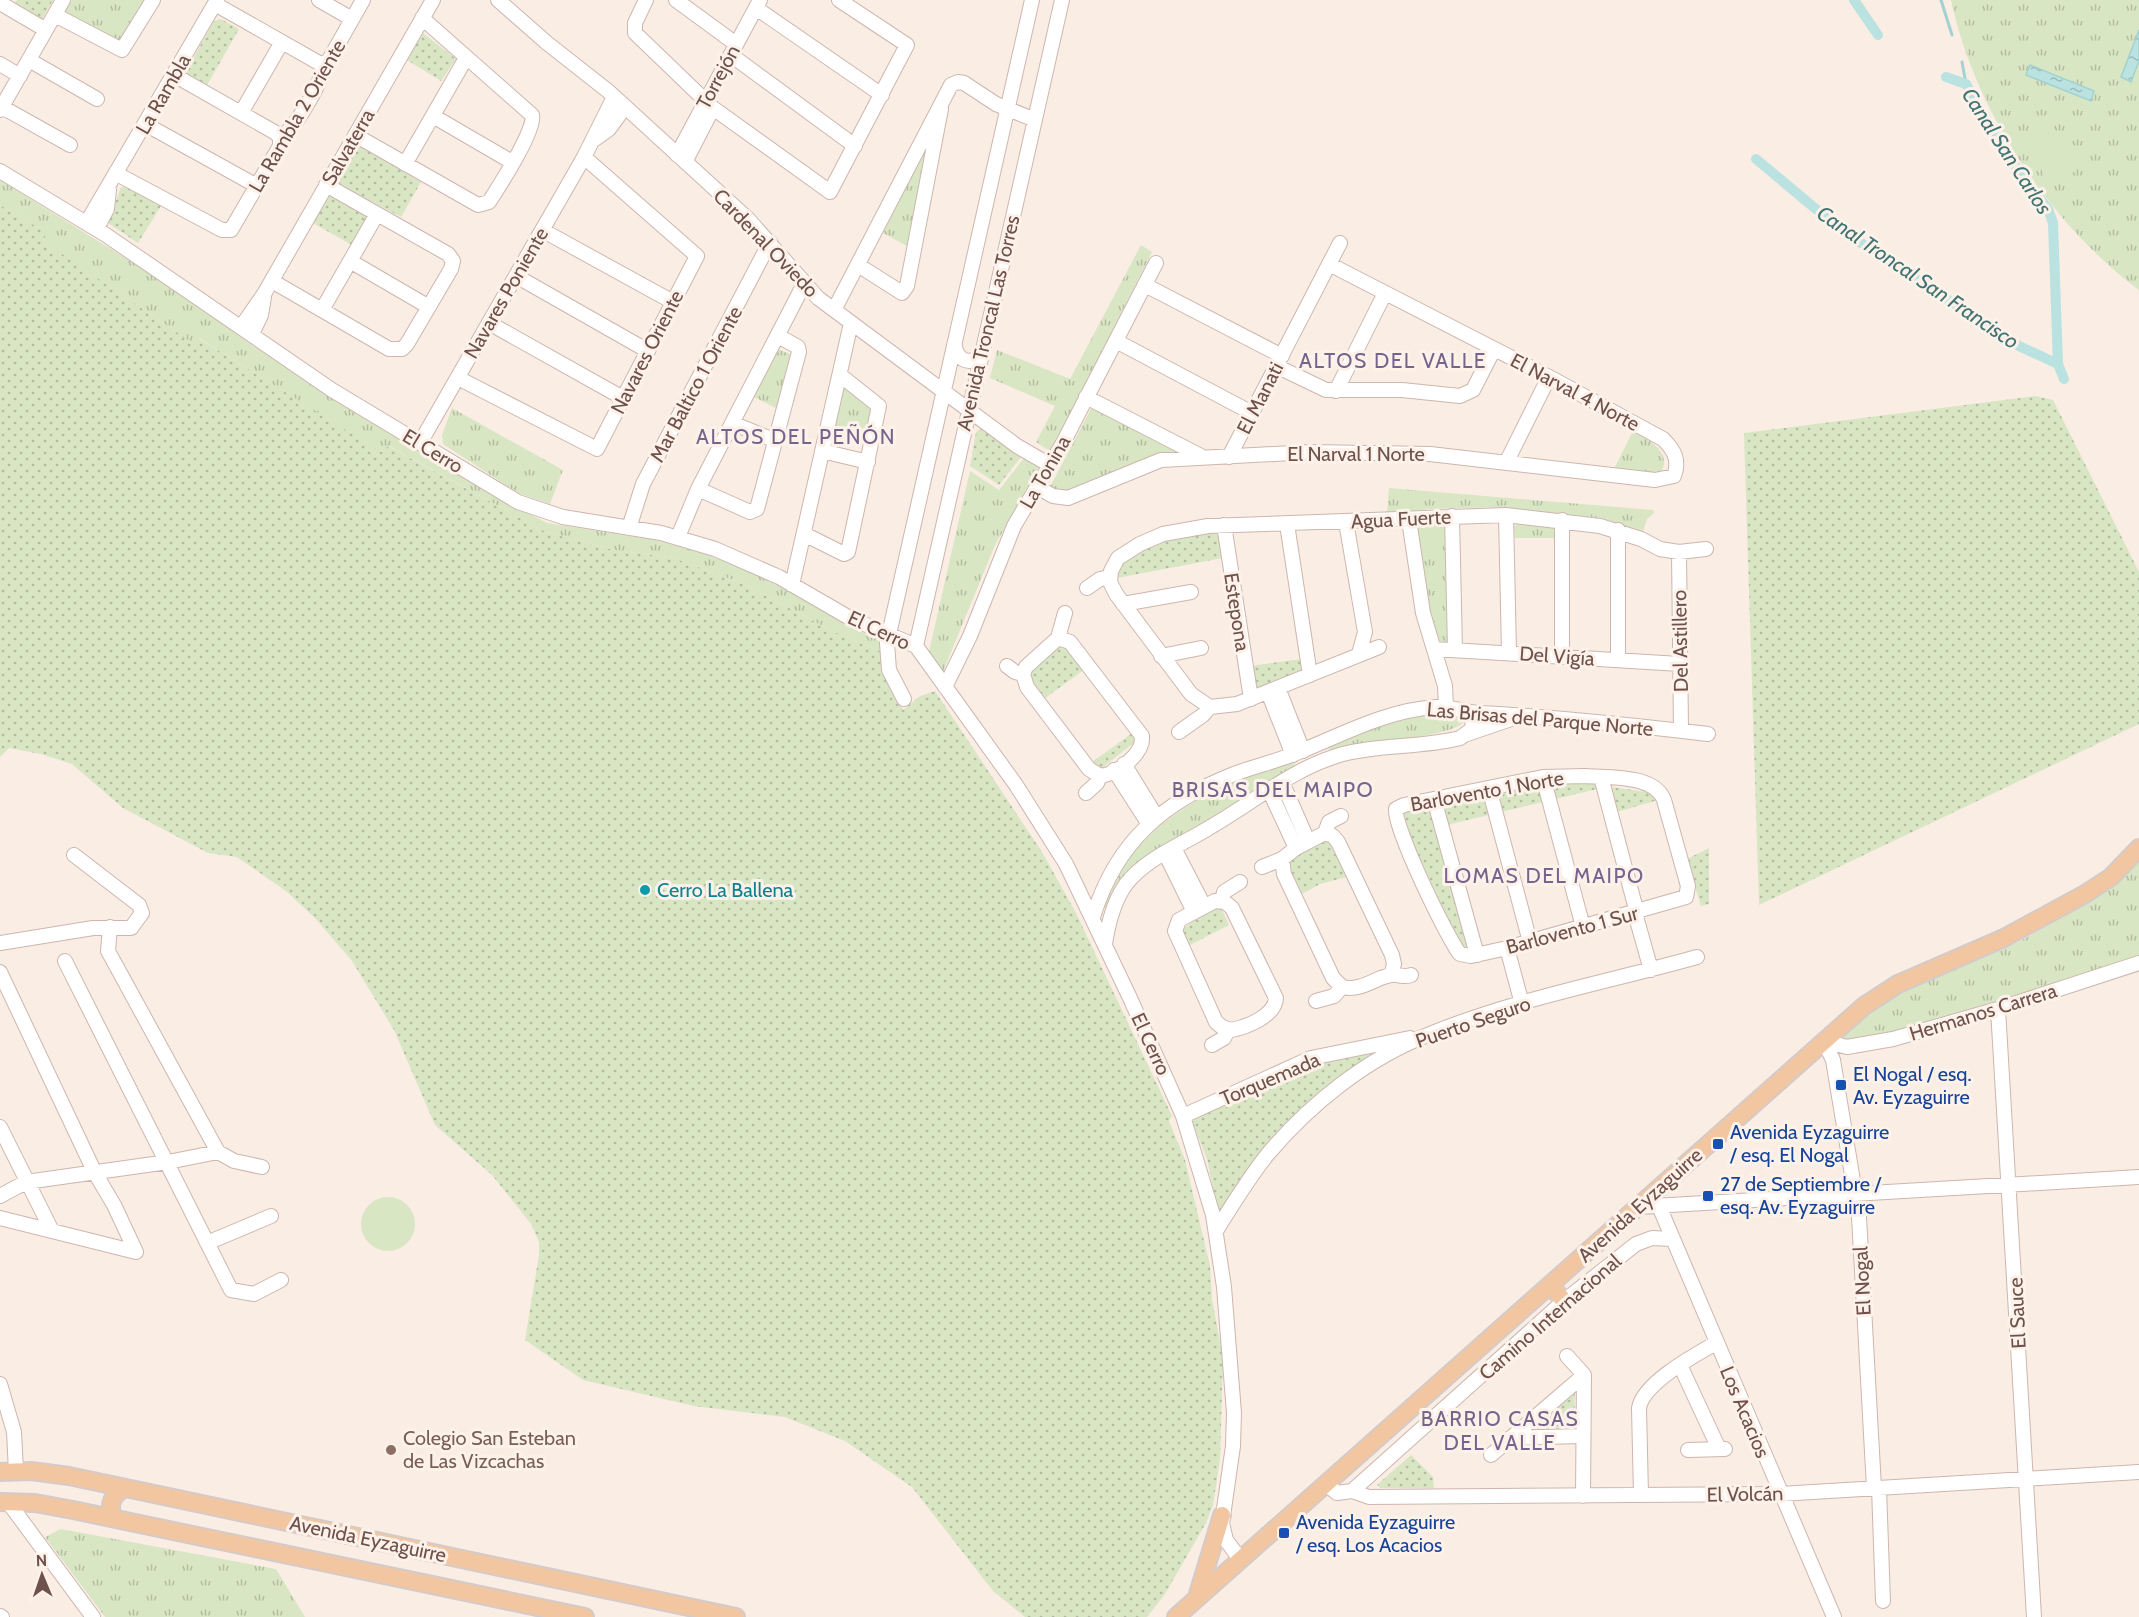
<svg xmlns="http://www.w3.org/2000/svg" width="2139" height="1617" viewBox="0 0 2139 1617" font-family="Cabin,sans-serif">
	<defs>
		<pattern id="grass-dots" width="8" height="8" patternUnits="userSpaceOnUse" patternTransform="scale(1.5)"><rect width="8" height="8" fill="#d8e6c4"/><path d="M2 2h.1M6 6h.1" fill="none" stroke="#b4bda1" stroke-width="1.8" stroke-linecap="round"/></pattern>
		<pattern id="park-tufts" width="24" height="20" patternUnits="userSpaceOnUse" patternTransform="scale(1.5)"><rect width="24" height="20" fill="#d8e6c4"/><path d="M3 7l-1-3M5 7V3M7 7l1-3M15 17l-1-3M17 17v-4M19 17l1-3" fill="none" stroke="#b4bda1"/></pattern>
		<pattern id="water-ripples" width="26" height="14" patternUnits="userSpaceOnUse" patternTransform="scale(1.5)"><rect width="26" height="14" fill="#bae2e0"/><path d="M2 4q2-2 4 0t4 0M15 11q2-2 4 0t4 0" fill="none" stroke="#9cbab8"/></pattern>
	</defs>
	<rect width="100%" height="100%" fill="#faede4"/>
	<path fill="url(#grass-dots)" d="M17 0H53L42 19 15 4Z
		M221 19 239 29 206 87 187 76V69L214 21Z
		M423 33 456 59 441 81 407 60Z
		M357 147H362L421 182 401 217 339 184 338 179Z
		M121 187H126L161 206 138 243 108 223Z
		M329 195 368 217 352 245 313 223Z
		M0 205 48 233 44 241 194 344 198 338 381 451 388 446 546 532 614 550 674 558 744 584 834 632 880 651 903 710 920 696 935 691 1042 852 1076 913 1172 1116 1169 1121 1185 1160 1210 1266 1212 1299 1223 1358 1220 1459 1213 1505 1206 1523 1165 1594 1147 1617H1025L993 1591 912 1487 845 1441 785 1417 694 1406 583 1380 525 1340 539 1255V1242L531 1224 492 1175 435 1125 394 1030 352 961 316 919 286 891 237 857 208 853 123 808 72 764 41 754 9 748 0 757Z
		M2035 396 2053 400 2139 572V724L1759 905 1744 433Z
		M981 429 1021 457 999 485 970 466 976 432Z
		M1218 532 1222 558 1117 578C1123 542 1188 533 1218 532Z
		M1062 642 1085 669 1044 699 1030 680 1031 672Z
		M1301 659 1303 671 1254 690 1250 666Z
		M1132 733 1135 742 1103 767 1096 768 1091 763Z
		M1549 781H1594L1597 789 1447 825 1442 805Z
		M1605 786 1654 793 1658 800 1613 813Z
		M1431 805 1471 946 1462 948 1402 820V813Z
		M1326 836 1347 877 1320 884 1302 894 1288 864 1289 859Z
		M1709 848V904L1701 906 1687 859Z
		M1218 908 1222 910 1229 925 1186 947 1181 936 1182 929 1212 909Z
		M1400 1039C1348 1072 1294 1107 1257 1157 1243 1176 1232 1196 1219 1216L1207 1159 1191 1119 1315 1062Z
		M1575 1386 1574 1432 1520 1434Z
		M1411 1455 1433 1477 1434 1488H1380L1377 1485Z"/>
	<path fill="url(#park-tufts)" d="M72 0H144L120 45 64 14Z
		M1951 0H2139V290C2050 224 1974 109 1951 0Z
		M925 150 931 152 909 247 883 233Z
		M0 180 191 299 253 346 499 498 547 523 655 540 705 554 759 574 881 637 880 651 834 632 744 584 674 558 614 550 546 532 389 446 381 452 199 338 194 344 43 241 47 233 0 205Z
		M1141 245 1152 252 1051 452 1036 442 1055 406 990 378 997 350 1070 379Z
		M777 349 790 354 778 409 754 397Z
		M843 385 873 409 868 436 833 426Z
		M1093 405 1185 452 1155 456 1068 492 1058 493 1050 487Z
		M452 408 563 470 550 504 518 493 443 444 442 435Z
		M1633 431C1649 440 1675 453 1659 475L1613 471Z
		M1024 458 1039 467 995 545 942 674 928 656 970 471 999 490Z
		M1389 488 1653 510 1654 513 1647 519 1643 531 1602 518 1497 507 1430 509 1387 514Z
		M1446 522 1450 640 1447 644 1438 640 1433 626 1416 530 1422 525Z
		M1518 523 1557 528V538H1515L1514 527Z
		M1421 713 1455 714 1464 722C1452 737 1357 744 1331 752L1326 745 1388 719Z
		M1285 761 1293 762 1296 767 1111 899 1106 908 1100 905C1109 890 1117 871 1129 857 1169 808 1227 783 1285 761Z
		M2139 862V959L1871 1042 1842 1041C1857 1001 1977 964 2016 943 2054 923 2110 892 2139 862Z
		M61 1529 276 1569 305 1617H105L45 1537Z"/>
	<path fill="#d8e6c4" d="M2056 130 2074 172 2046 182 2030 140Z
		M1442 526 1443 550 1424 551 1423 527Z
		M361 1224a27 27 0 1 1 54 0a27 27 0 1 1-54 0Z"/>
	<path fill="url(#water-ripples)" stroke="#a2d2d1" stroke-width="1.5" d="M2139 30V61L2131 82 2121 77Z
		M2030 65 2094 91 2091 101 2026 75Z"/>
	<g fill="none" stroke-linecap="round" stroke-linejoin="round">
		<path stroke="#a2d2d1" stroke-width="3" d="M1941 0 1952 35
			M1962 62 1966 84"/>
		<path stroke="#bae2e0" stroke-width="10" d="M1854 0 1878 35
			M1946 77 1966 84 2004 151 2048 209 2053 223 2058 364 2064 379
			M1756 159 1841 230 2019 346 2058 364"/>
		<g stroke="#cdb6ae" stroke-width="16">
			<path id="minor" d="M319 0 352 19
				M498 0 547 43 608 91 749 220 818 298 1017 446 1050 465
				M646 0 635 23V33L713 108 830 192 907 45 839 0
				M676 0 736 44
				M0 3 46 30
				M215 4 319 63H324
				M756 8 882 95
				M55 15 122 50 153 0
				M731 55 855 146
				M29 60 97 99
				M0 64 20 76
				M174 75 276 133 280 138
				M2 107 70 145
				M0 110 63 0
				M241 113 282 42
				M433 116 512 162
				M145 124 257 186
				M355 135 478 205 489 202C498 188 537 128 532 115L422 18
				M595 139 609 129 625 107
				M677 155 760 0
				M685 162 713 108
				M405 164 466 58
				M0 171 106 235 332 390 518 502 563 517 661 533 715 549 779 577 848 617 916 646 1016 785 1066 864 1130 998 1183 1116 1213 1215 1224 1287 1234 1413 1233 1446 1222 1523 1226 1540 1240 1559
				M117 174 222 230H231L280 146V138C294 131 325 78 324 63L329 60 363 0
				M87 222 217 0
				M97 228 107 209 109 190
				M542 230 673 302
				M350 261 429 307
				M858 265 902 293 907 286 941 109
				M516 276 648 351
				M272 281 389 349H402L407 344 451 269 453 261 448 254 326 185
				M1145 285 1282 356
				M322 310 377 214
				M834 310 951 85 958 82 964 83 996 104 1035 120
				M489 323 623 398
				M241 327 264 294 433 0
				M252 334 261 315 264 297
				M1116 341 1252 413
				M955 346C957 360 968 365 981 357
				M1276 366 1326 390H1402L1460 396 1473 390 1494 349
				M458 378 597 449 697 256 584 157
				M1336 391 1385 293
				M1086 397 1201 456
				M732 423 776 441
				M420 443 584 157 614 97
				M822 451 868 462
				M1229 457 1340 243
				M1507 461 1549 377
				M1037 487 1053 496 1068 498 1161 460 1310 452 1430 454 1655 480 1674 476C1680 460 1674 450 1663 439L1549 377 1329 264
				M698 489 750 512 757 509 799 352 798 347 778 336
				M1506 515 1509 653
				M1452 516 1455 650
				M1409 520 1423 613 1445 686 1446 707
				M1562 520V657
				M1346 522 1365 632 1359 654
				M1287 524 1310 675
				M1224 525 1251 699
				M629 528 643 484 770 242
				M804 534 844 554 848 552 879 406 840 375
				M678 537 698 489 804 284
				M1679 552 1681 731
				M792 585 851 323
				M1087 588 1100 579 1110 577
				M1123 604 1191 592
				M1058 638 1070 642 1142 736C1144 754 1117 774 1100 776
				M916 646 1062 0
				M1379 647 1237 704 1210 707 1191 694 1116 594 1110 582 1111 571 1118 558 1140 544 1163 534 1208 526 1506 515 1600 526 1641 539 1660 549 1679 552 1706 549
				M1434 649 1680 664
				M1161 656 1201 648
				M1618 660V530
				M1007 666 1015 672 1023 674
				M1023 674 1027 687 1089 769 1100 776
				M1023 674 1026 667 1058 638 1065 613
				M945 687 970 636 1014 526 1063 443 1156 263
				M1278 688 1303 751
				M1268 692 1293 755
				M904 699 889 670 887 643 1032 0
				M1179 732 1203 715 1210 707
				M1467 734 1514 718
				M1124 764 1156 816
				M1114 770 1148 823
				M1585 776C1609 778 1654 774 1664 800L1688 886 1686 897 1507 948 1471 956 1460 954C1447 938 1393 826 1396 809L1404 805 1543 777Z
				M1543 777 1583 927
				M1601 777 1637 913
				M1282 782 1308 841
				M1489 788 1530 942
				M1269 790 1296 848
				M1086 793 1097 783 1100 776
				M1434 799 1477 955
				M1325 833 1333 836 1338 842 1392 955 1394 964 1391 975
				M1325 833 1329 822 1341 816
				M1174 848 1204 906
				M1165 853 1194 912
				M1282 859 1284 874 1333 978 1342 987
				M1262 867 1282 859 1296 848 1325 833
				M1215 901 1225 902 1232 908 1276 998C1275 1016 1247 1027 1231 1030L1222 1027 1216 1022 1175 931 1179 920Z
				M1222 901 1224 892 1240 882
				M1635 913 1651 970
				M1093 917C1116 842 1163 802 1234 774 1255 766 1278 761 1299 752 1343 734 1387 710 1436 707 1452 706 1465 713 1481 713 1557 717 1632 725 1708 734
				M110 927 108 951 218 1152 234 1161 262 1167
				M0 943 93 928H131L142 913 139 905 74 855
				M1105 944C1108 924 1114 901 1126 884 1147 857 1184 844 1212 826 1255 801 1295 767 1343 754 1381 744 1422 748 1460 738L1471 730 1474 722 1466 713
				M1507 948 1522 1004
				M65 961 231 1290 254 1294 281 1280
				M0 972 95 1173 114 1205 136 1252
				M1342 987C1362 992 1377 976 1392 975 1399 974 1404 978 1411 975
				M1316 1001 1334 996 1342 987
				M1998 1009 2034 1617
				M1824 1041 1833 1060 1859 1217 1874 1488
				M1824 1041 1847 1047 1893 1039 1998 1009 2139 963
				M1212 1045 1224 1038 1228 1030
				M1183 1116 1311 1058 1410 1038
				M0 1127 51 1229
				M0 1196 26 1182 168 1162 218 1152
				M1659 1206 1834 1617
				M1637 1207 2139 1177
				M0 1218 136 1252
				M1216 1231C1232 1205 1248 1179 1267 1155 1310 1104 1367 1058 1430 1034 1515 999 1608 982 1697 957
				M207 1243 271 1216
				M1567 1356 1584 1375
				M1680 1365 1719 1449
				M0 1384 14 1432 16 1471
				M1510 1438 1582 1436
				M1688 1450 1725 1449
				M1491 1455 1584 1375
				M1326 1484 1337 1493 1352 1491 1564 1301 1636 1244 1652 1238 1672 1239
				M1879 1488 1883 1601
				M1352 1491 1369 1497 1780 1494 2139 1472
				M1641 1495 1639 1408C1643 1383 1695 1355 1716 1343
				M1583 1496 1584 1375
				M8 1502 93 1617
				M0 1616 2 1617"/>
		</g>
		<g stroke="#d4cbc9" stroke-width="20">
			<path id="major" d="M1550 1285 1564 1301
				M0 1472 31 1471 69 1476 736 1617
				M0 1502 35 1503 73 1510 585 1617
				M113 1518C108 1505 112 1494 125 1488
				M1198 1594 1222 1515
				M1176 1617 1864 1006 1898 984 2004 938 2085 894 2111 877 2139 848"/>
		</g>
		<use href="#minor" stroke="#fff" stroke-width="14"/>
		<use href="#major" stroke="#f3c6a2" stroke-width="16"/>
	</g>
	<circle fill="#0f9aa8" stroke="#fdf2ea" stroke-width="2" cx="645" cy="890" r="6"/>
	<g fill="#1a4fb4" stroke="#fdf2ea" stroke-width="2">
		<rect x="1835" y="1079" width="12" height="12" rx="3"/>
		<rect x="1712" y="1138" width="12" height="12" rx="3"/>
		<rect x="1702" y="1190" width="12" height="12" rx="3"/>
		<rect x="1278" y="1527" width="12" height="12" rx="3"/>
	</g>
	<circle fill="#8d6e63" stroke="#fdf2ea" stroke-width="2" cx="391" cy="1450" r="6"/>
	<g text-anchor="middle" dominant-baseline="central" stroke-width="6" stroke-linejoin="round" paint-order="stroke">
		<g font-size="20" fill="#70524c" stroke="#fdf2ea">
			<text transform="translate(718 77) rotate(-62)">Torrejón</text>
			<text transform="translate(163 94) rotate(-60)">La Rambla</text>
			<text transform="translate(297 116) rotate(-60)">La Rambla 2 Oriente</text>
			<text transform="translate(348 147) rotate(-60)">Salvaterra</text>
			<text transform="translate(766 243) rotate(46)">Cardenal Oviedo</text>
			<text transform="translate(506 293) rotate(-60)">Navares Poniente</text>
			<text transform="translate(988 323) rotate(-77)">Avenida Troncal Las Torres</text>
			<text transform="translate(647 352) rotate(-63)">Navares Oriente</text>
			<text transform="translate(696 384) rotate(-62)">Mar Baltico 1 Oriente</text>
			<text transform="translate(1575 392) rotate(28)">El Narval 4 Norte</text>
			<text transform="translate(1260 398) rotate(-63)">El Manati</text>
			<text transform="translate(433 451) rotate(31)">El Cerro</text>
			<text x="1356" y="454">El Narval 1 Norte</text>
			<text transform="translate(1045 472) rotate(-60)">La Tonina</text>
			<text transform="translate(1401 519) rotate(-3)">Agua Fuerte</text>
			<text transform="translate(1237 612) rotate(81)">Estepona</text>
			<text transform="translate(879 630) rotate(25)">El Cerro</text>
			<text transform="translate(1680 641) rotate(-91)">Del Astillero</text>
			<text transform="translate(1557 656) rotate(4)">Del Vigía</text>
			<text transform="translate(1540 719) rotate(5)">Las Brisas del Parque Norte</text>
			<text transform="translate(1487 791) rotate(-10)">Barlovento 1 Norte</text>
			<text transform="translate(1572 930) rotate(-15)">Barlovento 1 Sur</text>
			<text transform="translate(1983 1012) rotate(-17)">Hermanos Carrera</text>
			<text transform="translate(1473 1022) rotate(-19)">Puerto Seguro</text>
			<text transform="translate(1151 1044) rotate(65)">El Cerro</text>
			<text transform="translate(1270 1079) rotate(-23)">Torquemada</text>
			<text transform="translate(1640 1205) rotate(-42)">Avenida Eyzaguirre</text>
			<text transform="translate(1862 1281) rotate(-93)">El Nogal</text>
			<text transform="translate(2017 1313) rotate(-93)">El Sauce</text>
			<text transform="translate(1550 1317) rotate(-41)">Camino Internacional</text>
			<text transform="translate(1745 1412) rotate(67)">Los Acacios</text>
			<text transform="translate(1745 1494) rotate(-1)">El Volcán</text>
			<text transform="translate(368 1539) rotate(12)">Avenida Eyzaguirre</text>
		</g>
		<g font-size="20" fill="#0d838f" stroke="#fdf2ea" text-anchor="start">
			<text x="657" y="890">Cerro La Ballena</text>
		</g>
		<g font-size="20" fill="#164399" stroke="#fdf2ea" text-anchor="start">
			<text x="1853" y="1074">El Nogal / esq.<tspan x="1853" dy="23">Av. Eyzaguirre</tspan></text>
			<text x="1730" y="1132">Avenida Eyzaguirre<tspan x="1730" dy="23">/ esq. El Nogal</tspan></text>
			<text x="1720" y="1184">27 de Septiembre /<tspan x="1720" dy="23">esq. Av. Eyzaguirre</tspan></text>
			<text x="1296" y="1522">Avenida Eyzaguirre<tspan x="1296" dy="23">/ esq. Los Acacios</tspan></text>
		</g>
		<g font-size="20" fill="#785e54" stroke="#fdf2ea" text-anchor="start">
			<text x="403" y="1438">Colegio San Esteban<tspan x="403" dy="23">de Las Vizcachas</tspan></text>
		</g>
		<g font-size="21" font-style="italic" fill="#417473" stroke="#fdf2ea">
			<text transform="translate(2007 151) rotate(57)">Canal San Carlos</text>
			<text transform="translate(1918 277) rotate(34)">Canal Troncal San Francisco</text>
		</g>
		<g font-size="21" letter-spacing="1.5" fill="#77648c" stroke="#fdf2ea">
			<text x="1393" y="360">ALTOS DEL VALLE</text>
			<text x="796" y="436">ALTOS DEL PEÑÓN</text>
			<text x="1273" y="789">BRISAS DEL MAIPO</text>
			<text x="1544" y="875">LOMAS DEL MAIPO</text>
			<text x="1500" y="1418">BARRIO CASAS<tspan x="1500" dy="24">DEL VALLE</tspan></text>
		</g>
	</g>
	<g transform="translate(42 1575) rotate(358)" stroke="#fdf2ea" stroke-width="4.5" paint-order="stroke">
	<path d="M0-4.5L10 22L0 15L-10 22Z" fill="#70524c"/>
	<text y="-9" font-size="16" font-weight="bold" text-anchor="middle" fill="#70524c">N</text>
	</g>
</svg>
